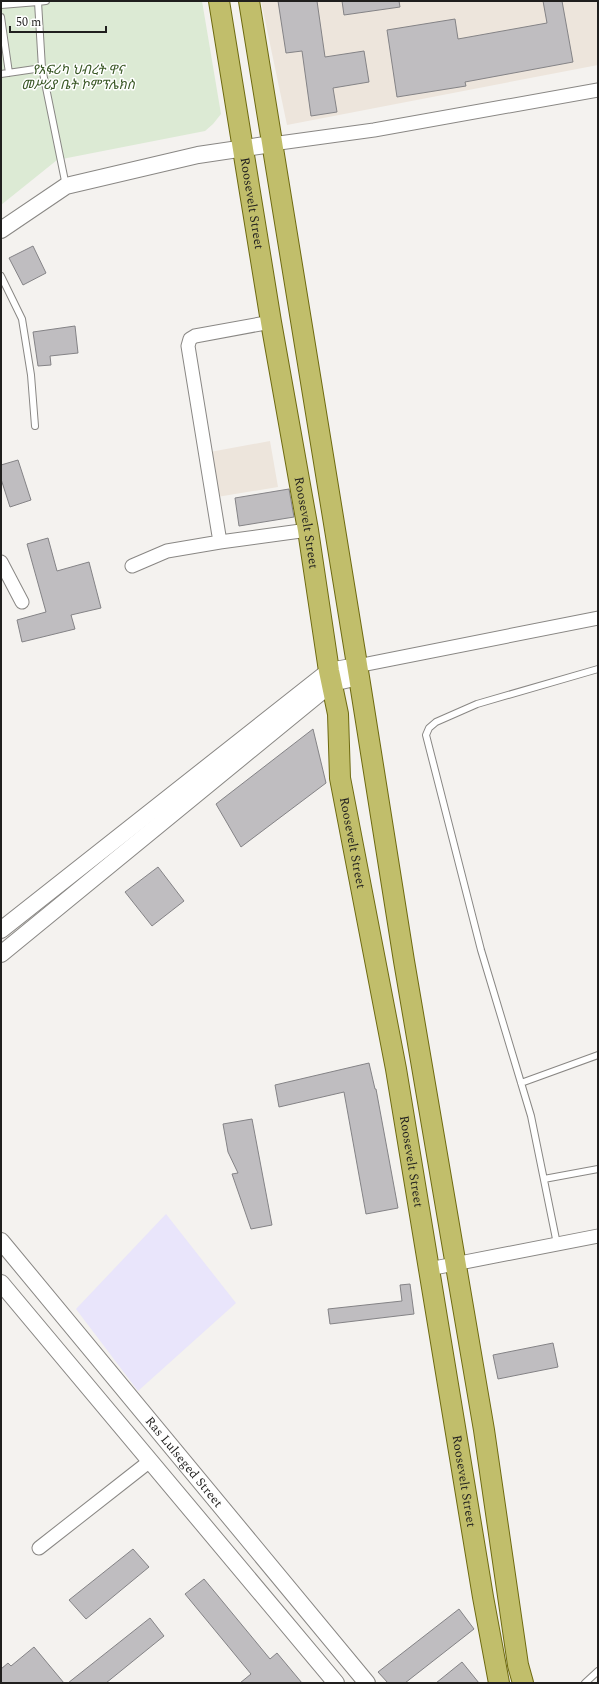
<svg xmlns="http://www.w3.org/2000/svg" width="599" height="1684" viewBox="0 0 599 1684" font-family="Spectral,'Noto Sans Ethiopic',serif">
	<rect width="100%" height="100%" fill="#f4f2ef"/>
	<path fill="#ede5dc" d="M261 1H598V65L287 125Z
		M270 441 278 487 217 497 210 452Z"/>
	<path fill="#e9e5fb" d="M166 1214 236 1303 138 1391 76 1309Z"/>
	<path fill="#dcead4" d="M1 1H202L221 114 213 124 205 131 57 160 1 205Z"/>
	<path fill="#bfbdc0" stroke="#848386" d="M278 1H317L325 57 364 51 369 82 333 88 337 112 311 116 302 51 286 53Z
		M342 1H399L400 7 344 15Z
		M543 1H562L573 62 465 82 466 86 397 97 387 30 455 19 458 39 547 23Z
		M33 246 46 273 23 285 9 258Z
		M75 326 78 353 50 356 51 365 38 366 33 332Z
		M18 460 31 500 10 507 1 479V465Z
		M289 489 294 517 239 526 235 498Z
		M48 538 57 571 89 562 101 608 71 615 75 629 22 642 17 620 46 612 27 544Z
		M313 729 326 783 241 847 216 804Z
		M158 867 184 901 152 926 125 892Z
		M369 1063 375 1089H376L398 1208 366 1214 344 1092 279 1107 275 1085Z
		M252 1119 272 1225 251 1229 232 1174 238 1173 228 1152 223 1124Z
		M410 1284 414 1314 330 1324 328 1309 402 1301 400 1285Z
		M553 1343 558 1367 498 1379 493 1355Z
		M133 1549 149 1567 86 1619 69 1600Z
		M204 1579 270 1659 277 1653 302 1683H240L251 1674 185 1594Z
		M459 1609 474 1629 405 1683H388L378 1672Z
		M150 1618 164 1636 106 1683H68Z
		M34 1647 64 1683H1V1669L8 1663 11 1666Z
		M462 1662 479 1683H436Z"/>
	<g fill="none" stroke-linecap="round" stroke-linejoin="round">
		<g stroke="#898784" stroke-width="8">
			<path id="service" d="M46 1 38 2 42 68 66 186
				M1 5 38 2
				M1 17 9 73
				M1 74 42 68
				M1 276 22 319 31 375 35 426
				M521 1083 598 1055
				M544 1179 598 1169
				M557 1244 531 1116 481 950 426 735 429 728 436 722 477 704 598 669
				M585 1683 598 1671"/>
		</g>
		<g stroke="#898784" stroke-width="15">
			<path id="minor" d="M272 144 374 130 598 90
				M220 542 188 346 190 339 195 336 271 322
				M1 562 22 602
				M132 566 167 551 220 542 308 530
				M357 666 598 618
				M429 1269 598 1236
				M39 1548 150 1461"/>
		</g>
		<g stroke="#898784" stroke-width="18">
			<g id="tertiary">
				<path d="M1 230 66 186 198 155 272 144"/>
				<path d="M1 930 329 671 357 666"/>
				<path d="M1 954 332 683 359 677"/>
				<path id="s1" d="M1 1241 367 1683"/>
				<path d="M1 1283 336 1683"/>
			</g>
		</g>
		<g stroke="#6e6a10" stroke-width="22">
			<g id="primary">
				<path id="s2" d="M219 1 271 322 308 530 329 671 338 714 340 778 396 1069 483 1597 499 1683"/>
				<path d="M249 1 359 677 404 961 484 1430 518 1665 523 1683"/>
			</g>
		</g>
		<use href="#service" stroke="#fff" stroke-width="6"/>
		<use href="#minor" stroke="#fff" stroke-width="13"/>
		<use href="#tertiary" stroke="#fff" stroke-width="16"/>
		<use href="#primary" stroke="#c1be6b" stroke-width="20"/>
	</g>
	<g text-anchor="middle" dominant-baseline="central" stroke-width="3" stroke-linejoin="round" paint-order="stroke">
		<g font-size="13" font-style="italic" fill="#395725" stroke="#fff">
			<text x="78" y="70">የአፍሪካ ህብረት ዋና<tspan x="78" dy="15">መሥሪያ ቤት ኮምፕሌክስ</tspan></text>
		</g>
		<g font-size="13" fill="#201f1e" stroke="#fff">
			<text stroke="none"><textPath href="#s2" startOffset="205">Roosevelt Street</textPath></text>
			<text stroke="none"><textPath href="#s2" startOffset="529">Roosevelt Street</textPath></text>
			<text stroke="none"><textPath href="#s2" startOffset="853">Roosevelt Street</textPath></text>
			<text stroke="none"><textPath href="#s2" startOffset="1177">Roosevelt Street</textPath></text>
			<text stroke="none"><textPath href="#s1" startOffset="287">Ras Lulseged Street</textPath></text>
			<text stroke="none"><textPath href="#s2" startOffset="1501">Roosevelt Street</textPath></text>
		</g>
	</g>
	<rect width="599" height="1684" fill="none" stroke="#201f1e" stroke-width="4"/>
	<path d="M10 26v6h96v-6" fill="none" stroke="#201f1e" stroke-width="2"/>
	<text x="16" y="26" font-size="12" fill="#201f1e" stroke="#ffffff" stroke-width="3" paint-order="stroke">50 m</text>
</svg>
